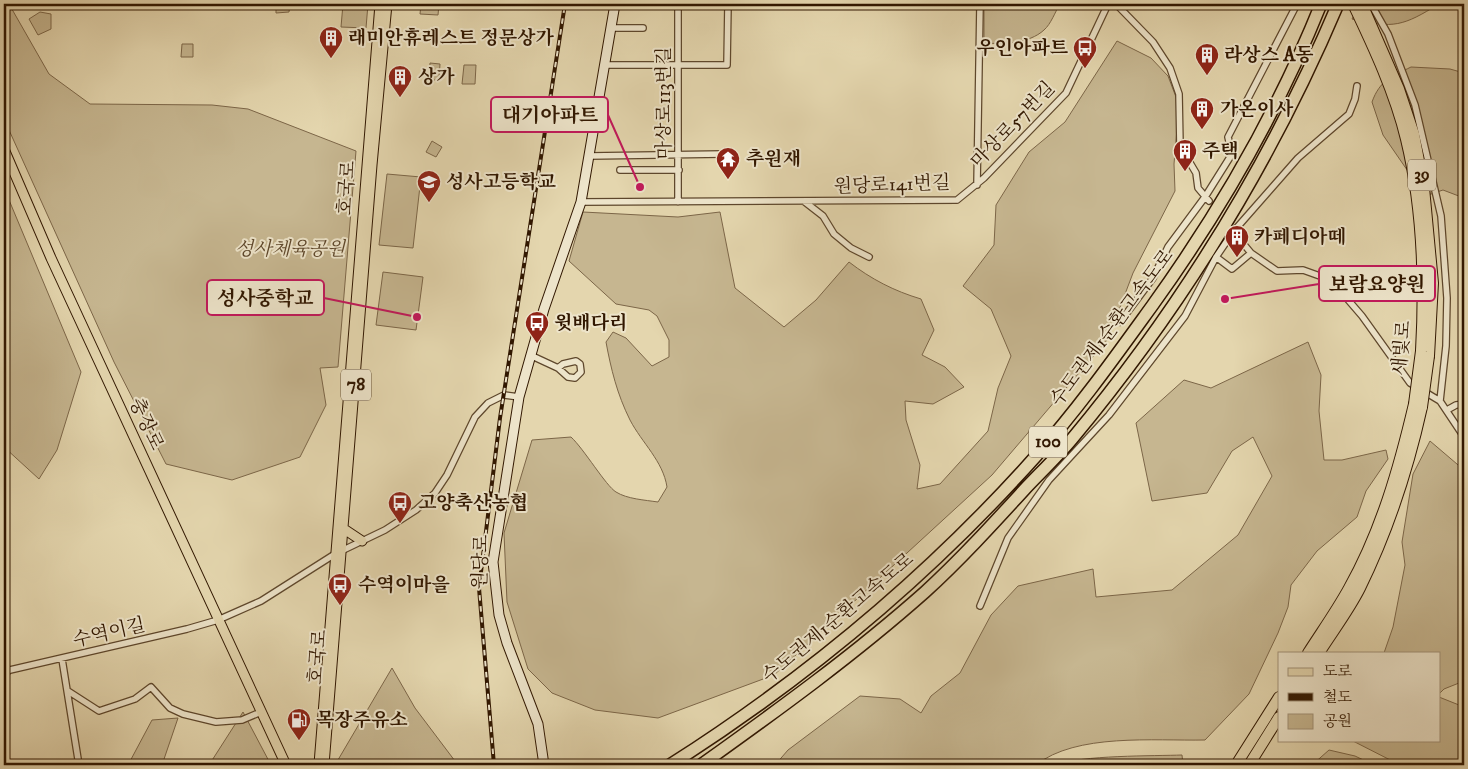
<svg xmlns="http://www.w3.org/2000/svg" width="1468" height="769" viewBox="0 0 1468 769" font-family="'IM FELL DW Pica','Noto Serif KR',serif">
	<rect width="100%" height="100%" fill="#e4d6ae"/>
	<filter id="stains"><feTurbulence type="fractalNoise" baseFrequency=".004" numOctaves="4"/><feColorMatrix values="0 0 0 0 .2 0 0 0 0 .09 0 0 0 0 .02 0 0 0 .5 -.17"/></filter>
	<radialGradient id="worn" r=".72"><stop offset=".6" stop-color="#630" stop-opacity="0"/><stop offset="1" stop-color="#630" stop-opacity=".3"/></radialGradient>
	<path fill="#c6b690" stroke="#7c6648" d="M4 4H9L49 74 90 104 212 105 248 109 356 151 338 367 320 368 326 405 300 457 232 480 166 464 114 362 4 119Z
		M276 4H290L289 12 276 13Z
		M343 4H368L366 28 341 27Z
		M421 4H439L438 15 420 14Z
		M984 4H1060C1055 12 1051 24 1044 30 1029 44 1002 44 984 43Z
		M1360 4H1439C1403 26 1394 29 1352 19Z
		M40 12 51 14V29L38 35 29 19Z
		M1117 41 1151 58 1168 76 1179 105 1174 164 1175 191 1133 273 1108 339 992 475 774 675 658 718 595 710 552 693 528 669 507 602 504 533 532 440 571 437C584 449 606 486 616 492 627 499 645 500 658 502L667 487C663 461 642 443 630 420 617 394 611 369 606 342L613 332 626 338 652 366 669 357V340L657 316 649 310 616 304 569 261 583 212 678 217 720 212 735 288 784 327 816 300 849 262C871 279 894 291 921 299L934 330 922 355 945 367 964 387 933 404 905 401 906 420 920 465 917 489 940 484 988 431 998 388 1011 356 991 309 963 286 994 245 996 205 1029 152 1065 122Z
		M182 44H193V57H181Z
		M430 63 440 64 439 80H429Z
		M464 65H476L475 84H462Z
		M1411 67 1450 69 1464 73V198L1443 190 1425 196 1383 135 1372 102C1380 80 1391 77 1411 67Z
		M432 141 442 147 436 157 426 152Z
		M387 174 421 177 413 248 379 245Z
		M4 188 81 372 57 450 39 479 4 447Z
		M383 272 423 277 416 330 376 325Z
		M1308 342 1321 375 1319 411 1324 460H1342L1386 450 1388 459 1366 491 1357 517 1317 551 1291 585 1288 607 1278 633 1249 694 1205 740C1154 741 1076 733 1036 765H775L788 750 860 696 900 699 921 713 931 696 960 673 991 615 1018 586 1093 569 1096 597 1172 590 1238 535 1272 476 1253 437 1232 451 1207 493 1152 501 1136 423 1184 380 1211 388Z
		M1430 441 1464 470V681L1444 689 1439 694V653H1384L1393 627 1405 565 1402 542 1413 474Z
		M392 668 415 708 458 765H335Z
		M1439 697 1464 707V765H1400L1351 740H1439Z
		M243 712 271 765H209Z
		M178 718 162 765H128L152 720Z
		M1329 750 1355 756 1374 765H1312Z
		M1182 755 1183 765H1059C1077 755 1157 756 1182 755Z"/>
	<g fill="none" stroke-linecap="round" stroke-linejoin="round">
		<g stroke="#5e472c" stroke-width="8">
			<path id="minor" d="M678 4V202
				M1116 4 1153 42 1170 68 1179 94 1180 146 1196 173 1198 188 1209 201
				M1371 4 1388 34 1415 105 1441 216 1447 298 1446 346 1440 401
				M612 28H643
				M605 65H727L728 4
				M589 156 723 154
				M620 170H679
				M977 185 980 4
				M581 202 957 200 984 178 1066 93 1108 4
				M805 202 823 216 834 234 851 248 869 257
				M1231 229 1251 253 1277 271 1303 270 1331 280 1362 316 1410 383 1440 401 1464 437
				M1216 257 1232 269 1251 253
				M1120 322 1153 278 1168 247 1205 197 1232 154 1228 137 1297 4
				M530 355 558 368 568 377 575 378 581 372 580 364 576 361 563 364 558 368
				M1447 410 1456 405 1464 404
				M980 606 1008 538 1049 480 1109 415 1185 316 1216 257 1233 232 1298 158 1349 114 1355 99 1357 86
				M62 659 78 759
				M4 674 10 670 187 629 218 620 261 601 335 554 385 530 416 510 435 493 447 475 475 417 488 403 504 395 519 397
				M68 691 99 711 135 699 151 687 170 708 183 714 216 722 242 720 261 712"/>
		</g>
		<g stroke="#311700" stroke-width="11">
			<path id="secondary" d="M544 765 538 724 507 643 499 615 493 562 519 397 544 309 581 202 615 4"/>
		</g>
		<g stroke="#311700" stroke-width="11">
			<path id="primary" d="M4 149 51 258 286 765
				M344 529 362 541
				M319 764 380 4
				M324 765 372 165 387 4"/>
		</g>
		<g stroke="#311700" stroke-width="12">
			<path id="trunk" d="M1353 4C1373 46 1395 93 1406 139 1423 209 1425 280 1421 351
				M1362 4 1399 89 1414 134 1424 188 1433 283 1429 356
				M1308 653C1322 631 1337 610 1349 588 1381 531 1399 468 1414 404
				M1319 653C1333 631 1349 610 1360 588 1389 529 1408 470 1422 407
				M1236 765 1279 697
				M1249 765 1279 717"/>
		</g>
		<g stroke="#311700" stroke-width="14">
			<path id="motorway" d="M670 765C805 679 929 576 1036 456 1078 409 1115 357 1152 306 1219 213 1278 111 1321 4
				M701 765C778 710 854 655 925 592 960 560 992 525 1024 490 1040 473 1057 457 1072 439 1181 308 1272 160 1338 4"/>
		</g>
		<use href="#minor" stroke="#ede4ca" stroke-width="5.5"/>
		<use href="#secondary" stroke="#ede4ca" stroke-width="9"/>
		<use href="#primary" stroke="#e4d6ae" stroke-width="9"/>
		<use href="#trunk" stroke="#e4d6ae" stroke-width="10"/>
		<use href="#motorway" stroke="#e4d6ae" stroke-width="11"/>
		<g stroke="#311700" stroke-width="4">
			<path id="rail" d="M494 765 479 588 500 418 565 4"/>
		</g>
		<use href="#rail" stroke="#ede4ca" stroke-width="2" stroke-dasharray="5.5" stroke-linecap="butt"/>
		<g stroke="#311700" stroke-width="12" stroke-linecap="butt">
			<path id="trunk-bridge" d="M1414 404 1421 351
				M1422 407 1429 356"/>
		</g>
		<use href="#trunk-bridge" stroke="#e4d6ae" stroke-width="10"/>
	</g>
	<defs>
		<g id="building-pin" transform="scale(1.25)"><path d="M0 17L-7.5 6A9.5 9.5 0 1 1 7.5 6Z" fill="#8f2418" stroke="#ede4ca"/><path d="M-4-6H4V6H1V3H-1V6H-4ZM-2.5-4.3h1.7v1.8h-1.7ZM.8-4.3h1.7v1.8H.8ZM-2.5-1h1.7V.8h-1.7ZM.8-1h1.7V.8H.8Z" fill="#fff"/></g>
		<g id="bus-pin" transform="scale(1.25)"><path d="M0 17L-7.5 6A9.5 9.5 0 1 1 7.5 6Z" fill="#8f2418" stroke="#ede4ca"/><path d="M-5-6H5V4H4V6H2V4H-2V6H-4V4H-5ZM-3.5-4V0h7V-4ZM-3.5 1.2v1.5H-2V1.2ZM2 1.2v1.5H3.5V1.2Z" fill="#fff"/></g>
		<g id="temple-pin" transform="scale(1.25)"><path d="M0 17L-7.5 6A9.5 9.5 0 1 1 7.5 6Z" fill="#8f2418" stroke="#ede4ca"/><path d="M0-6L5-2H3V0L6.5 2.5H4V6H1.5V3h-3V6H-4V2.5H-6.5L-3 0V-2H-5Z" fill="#fff"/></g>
		<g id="school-pin" transform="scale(1.25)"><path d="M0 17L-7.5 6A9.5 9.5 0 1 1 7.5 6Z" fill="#8f2418" stroke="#ede4ca"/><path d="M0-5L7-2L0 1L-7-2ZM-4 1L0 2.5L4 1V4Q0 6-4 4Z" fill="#fff"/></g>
		<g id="fuel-pin" transform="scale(1.25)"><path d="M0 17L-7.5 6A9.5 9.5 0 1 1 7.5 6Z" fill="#8f2418" stroke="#ede4ca"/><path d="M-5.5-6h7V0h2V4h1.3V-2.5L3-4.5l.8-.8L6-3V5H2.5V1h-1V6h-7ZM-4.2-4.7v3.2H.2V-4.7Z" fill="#fff"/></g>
	</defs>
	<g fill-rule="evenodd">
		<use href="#building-pin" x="331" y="38"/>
		<use href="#bus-pin" x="1085" y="48"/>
		<use href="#building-pin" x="1207" y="55"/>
		<use href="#building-pin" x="400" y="77"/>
		<use href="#building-pin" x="1202" y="109"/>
		<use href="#building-pin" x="1185" y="151"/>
		<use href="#temple-pin" x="728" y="159"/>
		<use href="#school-pin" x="429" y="182"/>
		<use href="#building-pin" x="1237" y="237"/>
		<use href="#bus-pin" x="537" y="323"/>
		<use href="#bus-pin" x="400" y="503"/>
		<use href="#bus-pin" x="340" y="585"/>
		<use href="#fuel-pin" x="299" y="720"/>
	</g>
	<g text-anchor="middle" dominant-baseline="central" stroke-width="4" stroke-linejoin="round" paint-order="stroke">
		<g fill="#ede4ca" stroke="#69543d" stroke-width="1">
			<rect x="1408" y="159.5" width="28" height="31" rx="4"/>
			<rect x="341" y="369.5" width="30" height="31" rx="4"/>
			<rect x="1029" y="426.5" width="38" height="31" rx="4"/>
		</g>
		<g font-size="18" font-weight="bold" fill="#311700">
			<text x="1422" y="175">39</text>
			<text x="356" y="385">78</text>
			<text x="1048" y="442">100</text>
		</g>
		<g font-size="19" font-weight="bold" fill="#311700" stroke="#ede4ca" text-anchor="start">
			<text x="348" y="38">래미안휴레스트 정문상가</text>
			<text x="1068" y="48" text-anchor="end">우인아파트</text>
			<text x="1224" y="55">라상스 A동</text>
			<text x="418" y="77">상가</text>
			<text x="1220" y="109">가온이사</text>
			<text x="1202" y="151">주택</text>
			<text x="746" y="159">추원재</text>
			<text x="446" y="182">성사고등학교</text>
			<text x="1254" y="237">카페디아떼</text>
			<text x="554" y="323">윗배다리</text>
			<text x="418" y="503">고양축산농협</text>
			<text x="358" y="585">수역이마을</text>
			<text x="316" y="720">목장주유소</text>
		</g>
		<g font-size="19" fill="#311700" stroke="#ede4ca">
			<text transform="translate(664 103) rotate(-90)">마상로113번길</text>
			<text transform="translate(1013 125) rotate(-46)">마상로57번길</text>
			<text transform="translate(892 185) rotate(-2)">원당로141번길</text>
			<text transform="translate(347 188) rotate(-86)">호국로</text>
			<text transform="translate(1112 328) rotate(-53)">수도권제1순환고속도로</text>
			<text transform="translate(1402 348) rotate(-85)">새빛로</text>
			<text transform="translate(146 424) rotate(65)">충장로</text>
			<text transform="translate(481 562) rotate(-88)">원당로</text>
			<text transform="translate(838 618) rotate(-40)">수도권제1순환고속도로</text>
			<text transform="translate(109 633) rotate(-13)">수역이길</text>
			<text transform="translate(318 657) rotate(-85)">호국로</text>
		</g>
		<g font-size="19" font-style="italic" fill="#5e472b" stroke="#ede4ca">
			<text x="290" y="249">성사체육공원</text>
		</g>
	</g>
	<path fill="none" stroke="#c2185b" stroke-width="2" d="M640 187L608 115M1225 299L1319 284M417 317L324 298"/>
	<g fill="#c2185b" stroke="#ede4ca" stroke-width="2">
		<circle cx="640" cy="187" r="5"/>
		<circle cx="1225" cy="299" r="5"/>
		<circle cx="417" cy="317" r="5"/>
	</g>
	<g fill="#ede4ca" stroke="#c2185b" stroke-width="2">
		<rect x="491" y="97" width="117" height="35" rx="5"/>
		<rect x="1319" y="266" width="116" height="35" rx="5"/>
		<rect x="207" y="280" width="117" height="35" rx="5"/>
	</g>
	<g font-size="20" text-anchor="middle" font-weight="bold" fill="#311700">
		<text x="550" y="122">대기아파트</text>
		<text x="1377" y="291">보람요양원</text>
		<text x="265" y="305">성사중학교</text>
	</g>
	<rect width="1468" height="769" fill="none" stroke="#e4d6ae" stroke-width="20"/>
	<rect x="5" y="5" width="1458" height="759" fill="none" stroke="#311700" stroke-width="2.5"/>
	<rect x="10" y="10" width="1448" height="749" fill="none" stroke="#311700"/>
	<rect x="1278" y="652" width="162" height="90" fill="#ede4ca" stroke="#a29279"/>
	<rect x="1288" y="668" width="25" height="8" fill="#e4d6ae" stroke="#a29279"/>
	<text x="1323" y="676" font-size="15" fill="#311700">도로</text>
	<rect x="1288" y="693" width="25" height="8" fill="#311700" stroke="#a29279"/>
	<text x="1323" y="702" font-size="15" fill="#311700">철도</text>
	<rect x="1288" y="714" width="25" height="15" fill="#c6b690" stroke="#a29279"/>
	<text x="1323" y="726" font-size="15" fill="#311700">공원</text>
	<rect width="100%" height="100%" filter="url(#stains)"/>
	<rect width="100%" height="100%" fill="url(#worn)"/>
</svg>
